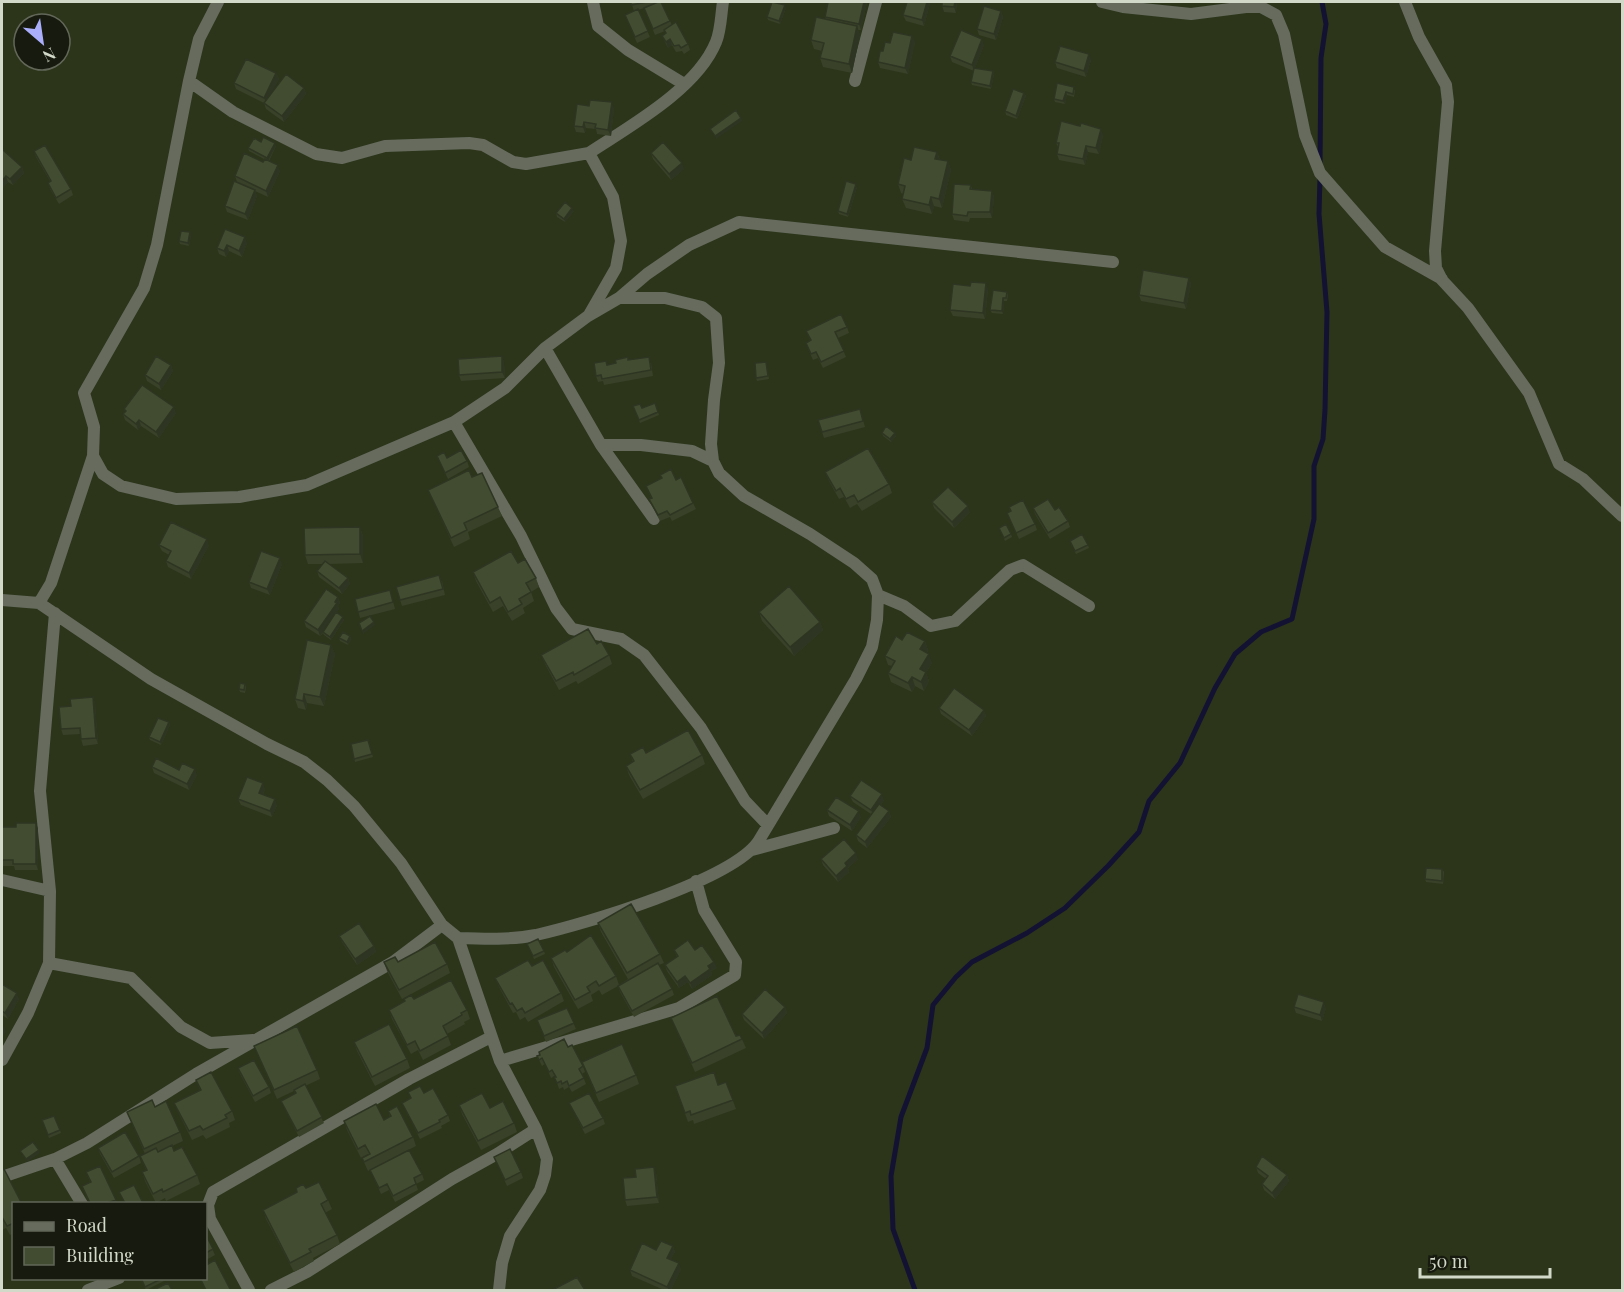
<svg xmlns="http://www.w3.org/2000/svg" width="1624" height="1292" viewBox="0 0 1624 1292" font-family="'Playfair Display',serif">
	<rect width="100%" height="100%" fill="#2c351a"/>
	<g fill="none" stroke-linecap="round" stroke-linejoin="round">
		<path stroke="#131233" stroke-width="5" d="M1320 164 1321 58 1326 24 1322 2
			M915 1290 893 1229 891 1176 901 1117 927 1048 933 1005 956 977 972 962 1027 933 1065 908 1108 866 1139 832 1149 801 1180 763 1215 688 1235 654 1261 632 1292 619 1314 519V466L1323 439 1325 410 1327 312 1319 214 1320 177"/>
		<path stroke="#666b5e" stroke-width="12" d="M593 2 598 26 628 50 684 84
			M1102 2 1123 7 1191 14 1246 7H1261L1276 15 1284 34 1305 135 1320 173 1385 247 1442 279
			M1405 2 1419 37 1446 85 1448 102 1435 251 1436 268 1442 280 1468 308 1529 393 1559 464 1583 479 1622 516
			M189 81 233 112 316 154 342 158 385 146 469 143 483 145 513 162 526 164 589 153 613 197 621 241 616 268 589 315
			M855 81 876 2
			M589 153C630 126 697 89 716 42 721 30 721 14 723 2
			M619 298 647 274 689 245 739 222 1113 262
			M545 348 601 445H641L692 451 713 461
			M454 422 521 536 556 608 572 629 621 639 644 655 701 728 745 801 767 824
			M601 445 654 519
			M93 456 103 474 121 486 176 499 239 497 307 485 454 422 505 388 545 348 588 316 619 298H665L702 307 716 318 719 363 714 400 711 444 713 461 719 473 744 496 810 534 854 563 872 579 878 595 877 620 872 647 856 679 758 842C730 881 585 924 536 935 511 940 484 939 458 938
			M878 595 904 606 931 626 955 621 1010 570 1023 565 1089 606
			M2 600 39 603 151 679 267 744 304 762 327 780 354 806 401 863 442 925 458 938 500 1061 536 1129 547 1159 545 1175 540 1190 510 1236 502 1263 499 1290
			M39 603 51 583 93 456 94 427 84 393 144 288 157 245 189 81 199 39 218 2
			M752 850 834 828
			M2 880 50 891
			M49 963 131 978 181 1027 210 1043 253 1040
			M2 1060 28 1013 49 963 50 891 40 791 55 613
			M500 1061 679 1008 735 975 736 962 704 910 696 881
			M55 1159 82 1204
			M2 1177 55 1159 87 1143 196 1074 393 962 442 925
			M88 1290 119 1278
			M249 1290 210 1219 208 1205 213 1192 409 1079 491 1037
			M271 1290 307 1272 452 1179 497 1154 536 1129"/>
	</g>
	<path fill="#394129" d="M631 2H661L672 25 688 44 690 50 684 54 682 51 676 52 672 45 668 48 662 36 666 34 665 31 655 35 644 8 638 10 650 37 637 43 625 15 634 11Z
		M828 2H867L861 30H858L860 35 852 73 823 67 820 58 822 51 814 49 811 40 826 20 825 17Z
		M941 2H957L956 13 944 12Z
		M930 3 924 26 906 21 903 15Z
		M786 8 780 24 768 20 767 17Z
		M1001 11 1003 17 996 40 979 35 977 29Z
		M915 42 908 74 880 68 878 62 883 51 890 43Z
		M984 45 975 68 993 71 994 74 991 89 972 85 971 82 974 71 952 62 950 56Z
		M1091 60 1086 77 1057 68 1055 62Z
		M276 73 279 79 272 91 304 88 306 94 284 122 266 109 264 103 236 89 234 83Z
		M1057 83 1075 90 1074 97 1067 95 1065 104 1055 102 1054 99Z
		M1024 93 1026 96 1017 119 1006 115 1005 111Z
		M589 106 614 108 611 136 597 134 596 129 586 128 585 133 576 132 574 126Z
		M1103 135 1099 154 1088 152 1085 165 1059 160 1057 154 1058 147 1056 143Z
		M261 142 276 146 269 161 280 171 268 197 255 191 257 196 248 220 227 212 225 206 237 182 235 176 263 162 264 159 249 151 248 148Z
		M2 151 22 167 24 173 13 185 8 182 2 189Z
		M34 151 71 189 73 195 59 204 50 189 48 183 50 181 36 157Z
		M937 152 940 160 948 161 951 170 942 208 934 206 932 214 906 208 902 199 903 194 901 193 898 184 911 160Z
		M651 153 684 169 671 180 653 159Z
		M971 185 972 189 992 191 994 197 992 218H970L969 222 954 220 952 214Z
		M857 187 848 217 839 214 838 211Z
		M574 211 565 222 557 217 556 213Z
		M225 229 247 243 242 257 229 251 226 257 219 254 217 248Z
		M190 232 191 235 189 246 180 244 179 241Z
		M1189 278 1191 284 1186 309 1141 301 1139 295Z
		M988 289 985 319 953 316 950 310Z
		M1007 292 1008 295 1007 301H1004L1003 314 992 313 990 310Z
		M847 327 849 333 838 338 846 357 823 368 818 358 813 360 808 349 806 343 810 340 806 331Z
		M502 356 504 363 505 378 461 381 459 375Z
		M629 360 651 363 653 376 604 385 603 381 598 382 596 376 606 361 608 365Z
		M766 362 769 379 757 381 756 378Z
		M171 365 173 371 161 390 147 381 145 375Z
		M655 403 659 415 640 423 633 406 642 408Z
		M124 409 176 413 159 438 141 426 138 430 125 420 123 414 125 412Z
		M860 409 865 427 824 438 822 432Z
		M882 433 896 436 891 442 883 436Z
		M437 456 467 461 469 467 448 479Z
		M825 472 889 484 892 493 862 511 857 504 850 508 844 497 839 499 829 481Z
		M660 475 676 480 693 503 696 509 672 521 670 517 660 521 652 506 649 499 651 498 646 486 662 478Z
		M472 477 498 507 502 516 468 532 470 539 454 547 428 490Z
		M932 502 970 512 954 528 934 508Z
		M1009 507 1035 524 1037 530 1019 539 1007 513 1010 512Z
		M1033 508 1055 510 1068 521 1070 527 1050 539 1035 514Z
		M360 527 363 536V563L329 564 348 578 350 584 342 594 319 577 317 571 323 564H308L305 555Z
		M999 528 1011 534 1012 537 1005 541Z
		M1071 544 1088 545 1089 548 1076 554Z
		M159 545H209L191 579 168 567 166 561 169 555 162 551Z
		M518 563 536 578 539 587 531 592 534 601 523 608 525 613 512 621 503 606 493 612 476 581 473 572Z
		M282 564 270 595 251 588 249 582Z
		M442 581 445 595 402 606 400 600Z
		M390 590 395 609 360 618 355 599Z
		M338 597 340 603 338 606 339 609 336 613 344 620 331 640 324 635 323 633 320 636 306 627 304 621Z
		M759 612 820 622 823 630 794 656 762 621Z
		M350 636 351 639 348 645 340 641 339 638Z
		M902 640 925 641 928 650 927 653 932 663 926 673 929 681 924 691 915 686 912 692 891 682 888 673 892 666 888 665 885 656Z
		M597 644 609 655 612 664 578 684 576 681 559 690 545 664 541 655Z
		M331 645 335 654 324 706 307 703 306 710 298 708 295 699Z
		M245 684 246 687 245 693 240 692 239 689Z
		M93 697 95 703 98 744 83 746 81 739V734L63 735 61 729 71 706Z
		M939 708 984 710 986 716 972 736 941 714Z
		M169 722 170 725 161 745 150 740 149 737Z
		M368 740 373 757 355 762 351 744Z
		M646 753 702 755 705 764 643 799 629 775 626 766 633 762 630 754Z
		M152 767 179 770 197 775 189 790 154 773Z
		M265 789 263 795 277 805 272 817 241 805 238 799Z
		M850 796 884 800 881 805 889 811 891 817 867 848 858 841 856 835 871 814 853 802Z
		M827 810 861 817 852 831 829 816Z
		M2 827 38 829V870H15L14 866H3L2 862Z
		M821 859H858L848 868 849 872 838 882 823 865Z
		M1442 869 1444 872 1443 884 1426 882 1425 879Z
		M598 923 660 954 664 963 659 965 672 989 674 995 634 1017 620 992 618 986 602 995 599 990 591 995 593 1001 578 1009 554 967 551 958 567 952 616 976 619 985 628 979 601 932Z
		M339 936 374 946 376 952 357 965 342 942Z
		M527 944 544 951 545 954 534 959Z
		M674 950H695L717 968 711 971 712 975 692 989 688 982 679 988 667 971 665 965 677 957Z
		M384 962 447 964 450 973 402 999 387 971Z
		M532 966 561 993 564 1001 528 1022 525 1017 520 1020 516 1012 513 1013 499 987 495 978Z
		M2 984 19 999 8 1019 2 1015Z
		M414 999 467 1010 470 1019 464 1022 465 1024 447 1034 451 1045 423 1060 418 1050 411 1054 392 1019 389 1010Z
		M785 1007 787 1013 764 1039 744 1020 742 1014Z
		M1294 1007 1326 1008 1322 1021 1296 1013Z
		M567 1008 576 1029 546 1042 537 1020Z
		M671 1018 736 1036 742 1039 746 1048 695 1072Z
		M354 1042 407 1059 410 1068 375 1086 357 1051Z
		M254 1046 317 1070 320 1079 305 1086 324 1123 299 1137 281 1101 295 1094 294 1091 277 1099Z
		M568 1047 583 1066 585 1072 582 1074 586 1084 572 1092 569 1087 564 1090 563 1087 559 1089 555 1076 551 1078 545 1064 542 1066 537 1056 540 1055 539 1052Z
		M582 1062 636 1075 639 1084 599 1102Z
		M238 1068 269 1087 271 1093 255 1102 240 1074Z
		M196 1080 232 1111 235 1120 229 1123 230 1127 206 1139 203 1135 192 1140 178 1112 174 1103 200 1090Z
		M726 1082 736 1109 694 1124 693 1120 688 1122 675 1086 718 1085Z
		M408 1092 424 1093 448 1115 450 1121 441 1126 442 1128 420 1139 402 1103 411 1099Z
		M569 1103 603 1118 605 1124 585 1134Z
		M459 1105 490 1108 514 1123 517 1132 481 1150 462 1114Z
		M155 1107 180 1132 183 1141 172 1146 174 1151 197 1175 200 1184 166 1201 165 1198 156 1203 145 1181 142 1172 146 1170 140 1156 145 1154 127 1112Z
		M388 1111 413 1137 416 1146 368 1171 362 1158 369 1155 368 1154 361 1158 347 1130 344 1121 384 1120 390 1117Z
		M42 1120 60 1130 61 1133 49 1138Z
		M98 1148 139 1156 141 1163 114 1178 100 1154Z
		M494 1157 521 1172 523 1178 507 1186Z
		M100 1166 117 1203H89L82 1186 90 1182 86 1172Z
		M1256 1167 1287 1175 1289 1181 1275 1199 1264 1190 1262 1184 1266 1179 1258 1173Z
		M4 1169 21 1203H14V1233L10 1235 6 1228 2 1230V1170Z
		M370 1170 422 1174 424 1180 416 1184 418 1190 395 1202 389 1190 381 1194Z
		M656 1173 659 1203 627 1206 625 1200 636 1177Z
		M306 1188 328 1200 332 1209 325 1213 337 1235 340 1244 313 1258 314 1261 294 1272 266 1219 263 1210Z
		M206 1235 215 1255 206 1260Z
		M673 1246 675 1252 671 1259 681 1269 671 1290H664L632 1276 630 1270 656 1250Z
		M140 1278H163L164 1281 146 1290Z"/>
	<path fill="#2e3522" d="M864 2H867L861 30 859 24Z
		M927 2H930V3L924 26 922 20Z
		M955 2H957L956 13 954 7Z
		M785 5 786 8 780 24 779 21Z
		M1001 11 1003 17 996 40 994 34Z
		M857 26 860 35 852 73 849 64Z
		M912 36 915 42 908 74 905 68Z
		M670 39 672 45 668 48 666 42Z
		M982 39 984 45 974 71 972 65Z
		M1089 54 1091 60 1086 77 1084 71Z
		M993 71 994 74 991 89 990 86Z
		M276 73 279 79 267 104 264 98Z
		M304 88 306 94 284 122 282 116Z
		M1066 92 1067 95 1065 104 1063 101Z
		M1024 93 1026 96 1017 119 1016 116Z
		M612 102 614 108 611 136 608 130Z
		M741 118 742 121 716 139 715 136Z
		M584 122 586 128 585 133 583 127Z
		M1101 129 1103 135 1099 154 1096 148Z
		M275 143 276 146 268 161 267 158Z
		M1086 146 1088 152 1085 165 1083 159Z
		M937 152 940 161 935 159Z
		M948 161 951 170 942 208 939 199Z
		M682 163 684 169 671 180 669 174Z
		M278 165 280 171 268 197 266 191Z
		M22 167 24 173 13 185 10 179Z
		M6 176 8 182 2 189V181Z
		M856 184 857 187 848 217 847 214Z
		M255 190 257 196 248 220 245 214Z
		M992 191 994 197 992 218 990 212Z
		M931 197 934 206 932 214 929 205Z
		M572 208 574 211 565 222 564 219Z
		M190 232 191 235 189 246 188 243Z
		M245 237 247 243 242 257 239 251Z
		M227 245 229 251 226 257 224 251Z
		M1189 278 1191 284 1186 309 1184 303Z
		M986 283 988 289 985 319 983 313Z
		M1003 298 1004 301 1003 314 1002 311Z
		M502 356 504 363 505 378 502 372Z
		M171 365 173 371 161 390 159 384Z
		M174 407 176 413 159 438 156 432Z
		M139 420 141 426 138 430 136 424Z
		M895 433 896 436 891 442 890 439Z
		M968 506 970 512 954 528 952 522Z
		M360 527 363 536V563L360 554Z
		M207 539 209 545 191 579 189 573Z
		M280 558 282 564 270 595 267 589Z
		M348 578 350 584 342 594 339 588Z
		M338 597 340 603 338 606 339 609 320 636 318 630Z
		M343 617 344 620 331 640 330 637Z
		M374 622 375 625 363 634 362 631Z
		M820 622 823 630 794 656 790 647Z
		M350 636 351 639 348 645 347 642Z
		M925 641 928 650 924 658 920 649Z
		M331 645 335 654 324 706 320 697Z
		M929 654 932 663 926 673 929 681 924 691 921 682 920 669Z
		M912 677 915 686 912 692 908 683Z
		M304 694 307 703 306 710 303 701Z
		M93 697 95 703 98 744 96 738Z
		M984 710 986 716 972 736 969 730Z
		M169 722 170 725 161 745 160 742Z
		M195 769 197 775 189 790 187 784Z
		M263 783 265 789 261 799 259 793Z
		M882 794 884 800 874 816 871 810Z
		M275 799 277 805 272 817 270 811Z
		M859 811 861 817 852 831 850 825Z
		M889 811 891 817 867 848 865 842Z
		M36 823 38 829V870L36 864Z
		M856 853 858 859 848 868 849 872 838 882 836 876 845 863Z
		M374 946 376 952 357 965 355 959Z
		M714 962 717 968 711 971 712 975 692 989 690 983 708 966Z
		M685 976 688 982 679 988 677 982Z
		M17 993 19 999 8 1019 5 1013Z
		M1324 1002 1326 1008 1322 1021 1320 1015Z
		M785 1007 787 1013 764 1039 762 1033Z
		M4 1026 6 1032 2 1039V1030Z
		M39 1150 40 1153 27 1162 26 1159Z
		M654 1167 656 1173 659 1203 657 1197Z
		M1287 1175 1289 1181 1275 1199 1272 1193Z
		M673 1246 675 1252 669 1264 667 1258Z
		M679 1263 681 1269 671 1290H669L667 1287Z"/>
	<path fill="#424c30" stroke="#2e3522" stroke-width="1.5" d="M631 2H647L631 5Z
		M658 2H661L670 21 653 29 644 8Z
		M772 2 785 5 779 21 767 17Z
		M828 2H864L859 24 825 17Z
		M907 2H927L922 20 903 15Z
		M942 2H955L954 7 942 6Z
		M984 6 1001 11 994 34 977 29Z
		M638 9 648 31 635 37 625 15Z
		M816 17 857 26 849 64 820 58 824 43 811 40Z
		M676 22 688 44 681 48 679 45 674 46 670 39 666 42 662 36 666 33 664 30Z
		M961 30 982 39 972 65 950 56Z
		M893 32 912 36 905 68 878 62 880 51H883L885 42 890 43Z
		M1060 46 1089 54 1084 71 1055 62Z
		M246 59 276 73 264 98 234 83Z
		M974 68 993 71 990 86 971 82Z
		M286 74 304 88 282 116 264 103Z
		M1057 83 1074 87 1073 94 1066 92 1063 101 1054 99Z
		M1013 89 1024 93 1016 116 1005 111Z
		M590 100 612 102 608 130 595 128 596 124 584 122 583 127 574 126 577 104 589 106Z
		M736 110 741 118 715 136 710 129Z
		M1061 121 1080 126 1081 123 1101 129 1096 148 1086 146 1083 159 1057 154 1059 143H1056Z
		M263 137 275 143 267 158 248 148 254 138 261 142Z
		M663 142 682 163 669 174 651 153Z
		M45 145 71 189 56 198 48 183 51 181 34 151Z
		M914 147 937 152 935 159 948 161 939 199 931 197 929 205 902 199 905 186 898 184 904 158 911 160Z
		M3 150 22 167 10 179 6 176 2 181V151Z
		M244 153 263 162 265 159 278 165 266 191 235 176Z
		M234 181 255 190 245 214 225 206Z
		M846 181 856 184 847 214 838 211Z
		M954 184 971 185 970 189 992 191 990 212H968L967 216 952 214Z
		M565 202 572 208 564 219 556 213Z
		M225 229 245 237 239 251 227 245 224 251 217 248Z
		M181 231 190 232 188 243 179 241Z
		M1143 270 1189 278 1184 303 1139 295Z
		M971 282 986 283 983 313 950 310 953 284 970 286Z
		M993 290 1007 292 1006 298H1003L1002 311 990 310Z
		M841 314 847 327 835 332 844 351 821 362 816 352 811 354 806 343 811 340 806 331Z
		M156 356 171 365 159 384 145 375Z
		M502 356V372L459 375 458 359Z
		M628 357V360L649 357 651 370 602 379 601 375 596 376 594 363 606 361 607 365 616 363 615 360Z
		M766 362 768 376 756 378 755 363Z
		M142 385 174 407 156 432 139 420 136 424 123 414 126 411 124 409Z
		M655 403 658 412 639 420 633 406 640 404 642 408Z
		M860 409 863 421 822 432 818 420Z
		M886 426 895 433 890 439 882 433Z
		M868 448 889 484 858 502 854 495 846 499 840 488 836 491 825 472Z
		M461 450 467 461 445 473 437 456 444 452 447 458Z
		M671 469 676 480 681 477 693 503 670 515 667 511 658 515 649 499 652 498 646 486 662 478 660 475Z
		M469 470 472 477 482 473 498 507 464 523 467 530 451 538 428 490Z
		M948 487 968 506 952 522 932 502Z
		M1048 499 1055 510 1059 507 1068 521 1048 533 1033 508Z
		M1023 500 1035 524 1016 533 1007 513 1011 511 1009 507Z
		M171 522 207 539 189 573 166 561 171 551 159 545Z
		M1006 524 1011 534 1004 538 999 528Z
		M360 527V554L305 555 304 528Z
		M1082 534 1088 545 1075 551 1070 541Z
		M261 551 280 558 267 589 249 582Z
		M511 551 518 563 525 559 536 578 526 583 531 592 519 599 522 604 508 612 500 597 490 603 473 572Z
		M325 561 348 578 339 588 317 571Z
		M439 575 443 589 400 600 396 587Z
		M789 586 820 622 790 647 759 612Z
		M326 589 338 597 335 602 337 603 318 630 304 621Z
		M390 590 393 602 358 612 355 599Z
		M336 612 343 617 330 637 323 632Z
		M370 616 374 622 362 631 359 623Z
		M588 629 597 644 601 641 609 655 574 675 573 672 556 681 541 655Z
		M343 632 350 636 347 642 339 638Z
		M907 632 925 641 920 649 929 654 920 669 926 672 921 682 912 677 908 683 888 673 895 661 885 656 896 636 902 640Z
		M307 640 331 645 320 697 304 694 303 701 295 699Z
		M240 683 245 684 244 690 239 689Z
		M954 688 984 710 969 730 939 708Z
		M93 697 96 738 81 739 80 728 61 729 59 707 71 706 70 699Z
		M158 718 169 722 160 742 149 737Z
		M688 730 702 755 640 790 626 766 634 761 630 754 643 747 646 753Z
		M368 740 372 754 354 759 351 744Z
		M156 758 179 770 182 763 195 769 187 784 152 767Z
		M247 777 263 783 259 793 275 799 270 811 238 799Z
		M861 780 882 794 871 810 850 796Z
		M836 797 859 811 850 825 827 810Z
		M879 804 889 811 865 842 856 835Z
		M16 823H36V864H13V860H2V827H16Z
		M844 839 856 853 845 863 847 866 836 876 821 859Z
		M1426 868 1442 869V881L1425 879Z
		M631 904 660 954 627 973 598 923Z
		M359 923 374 946 355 959 339 936Z
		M591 935 616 976 599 986 596 981 587 987 590 992 575 1000 551 958 565 950 567 952Z
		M538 939 544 951 533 956 527 944Z
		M688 940 695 950 702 945 714 962 708 966 710 969 690 983 685 976 677 982 665 965 678 956 674 950Z
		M435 942 447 964 399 990 384 962 395 957 398 962Z
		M528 960 532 966 543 960 561 993 525 1013 522 1008 517 1011 512 1003 510 1004 495 978Z
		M658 963 672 989 632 1011 618 986Z
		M451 980 467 1010 461 1013 462 1015 443 1026 448 1036 420 1051 415 1041 407 1045 389 1010 405 1001 404 999 411 995 414 999Z
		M2 984 17 993 5 1013 2 1011Z
		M765 989 785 1007 762 1033 742 1014Z
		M1298 994 1324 1002 1320 1015 1294 1007Z
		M717 996 736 1036 740 1035 742 1039 692 1063 671 1018Z
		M567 1008 574 1023 544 1036 537 1020Z
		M389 1024 407 1059 372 1077 354 1042Z
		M297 1026 317 1070 274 1090 254 1046Z
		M564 1039 568 1047 572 1045 583 1066 579 1069 584 1078 569 1086 567 1081 562 1084 561 1081 557 1083 554 1077H556L552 1070 549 1072 542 1058 539 1060 537 1056 540 1055 539 1052Z
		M622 1044 636 1075 596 1093 582 1062Z
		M254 1060 269 1087 253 1096 238 1068Z
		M211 1072 232 1111 225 1115 227 1118 203 1130 200 1126 189 1131 174 1103 201 1090 196 1080Z
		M714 1072 718 1085 726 1082 733 1100 691 1115 690 1111 685 1113 675 1086Z
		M305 1084 322 1117 297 1131 281 1101 296 1093 294 1090Z
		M420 1086 424 1093 433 1088 448 1115 439 1120 440 1122 418 1133 402 1103 411 1098 408 1092Z
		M482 1093 490 1108 503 1101 514 1123 478 1141 459 1105Z
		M589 1093 603 1118 583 1128 569 1103Z
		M152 1100 155 1107 166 1101 180 1132 144 1149 127 1112Z
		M376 1104 384 1120 391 1116 388 1111 397 1106 413 1137 364 1162 362 1158 370 1154 365 1145 358 1149 344 1121Z
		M54 1116 60 1130 48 1135 42 1120Z
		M125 1132 139 1156 112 1172 98 1148Z
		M33 1142 39 1150 26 1159 20 1151Z
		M172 1145 174 1151 182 1147 197 1175 163 1192 162 1189 153 1194 142 1172 147 1170 140 1156 156 1148 158 1152Z
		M510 1149 521 1172 505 1180 494 1157Z
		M409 1150 422 1174 414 1178 416 1184 393 1196 387 1184 379 1188 370 1170Z
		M1262 1156 1287 1175 1272 1193 1262 1184 1268 1176 1256 1167Z
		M100 1166 116 1200 107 1203H90L82 1186 91 1182 86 1172Z
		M654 1167 657 1197 625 1200 623 1178 636 1177 635 1169Z
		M4 1169 21 1202 19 1203H14V1223L7 1226 3 1219 2 1220V1170Z
		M319 1182 328 1200 321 1204 337 1235 309 1249 311 1252 290 1263 263 1210 297 1192 296 1188 303 1184 306 1188Z
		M134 1185 143 1203H125L119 1192Z
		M206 1235 213 1249 206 1253Z
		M661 1241 673 1246 667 1258 679 1263 667 1287 630 1270 642 1243 656 1250Z
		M215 1260 230 1289 227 1290H206L200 1278H206V1265Z
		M577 1277 585 1290H555L554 1289Z
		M141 1278H163L145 1287Z
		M168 1283 172 1290H153Z"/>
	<rect width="1624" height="1292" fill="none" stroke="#d3d9c9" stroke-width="6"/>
	<rect x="12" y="1202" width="195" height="78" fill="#171b0f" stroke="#626759" stroke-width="1.5"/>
	<rect x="24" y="1222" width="30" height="9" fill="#666b5e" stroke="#626759" stroke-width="1.5"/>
	<text x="66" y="1232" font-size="18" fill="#d3d9c9">Road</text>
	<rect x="24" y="1247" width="30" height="18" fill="#424c30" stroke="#626759" stroke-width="1.5"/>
	<text x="66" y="1262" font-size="18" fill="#d3d9c9">Building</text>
	<g transform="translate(42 42) rotate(151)"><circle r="28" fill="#171b0f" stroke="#626759" stroke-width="1.5"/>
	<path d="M0-4.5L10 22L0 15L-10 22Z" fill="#abaffb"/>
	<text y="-9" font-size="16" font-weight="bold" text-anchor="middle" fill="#d3d9c9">N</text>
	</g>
	<path d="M1420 1268v9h130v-9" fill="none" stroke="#d3d9c9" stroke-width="3"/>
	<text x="1429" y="1268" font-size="18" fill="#d3d9c9" stroke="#171b0f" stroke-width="4.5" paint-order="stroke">50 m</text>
</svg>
